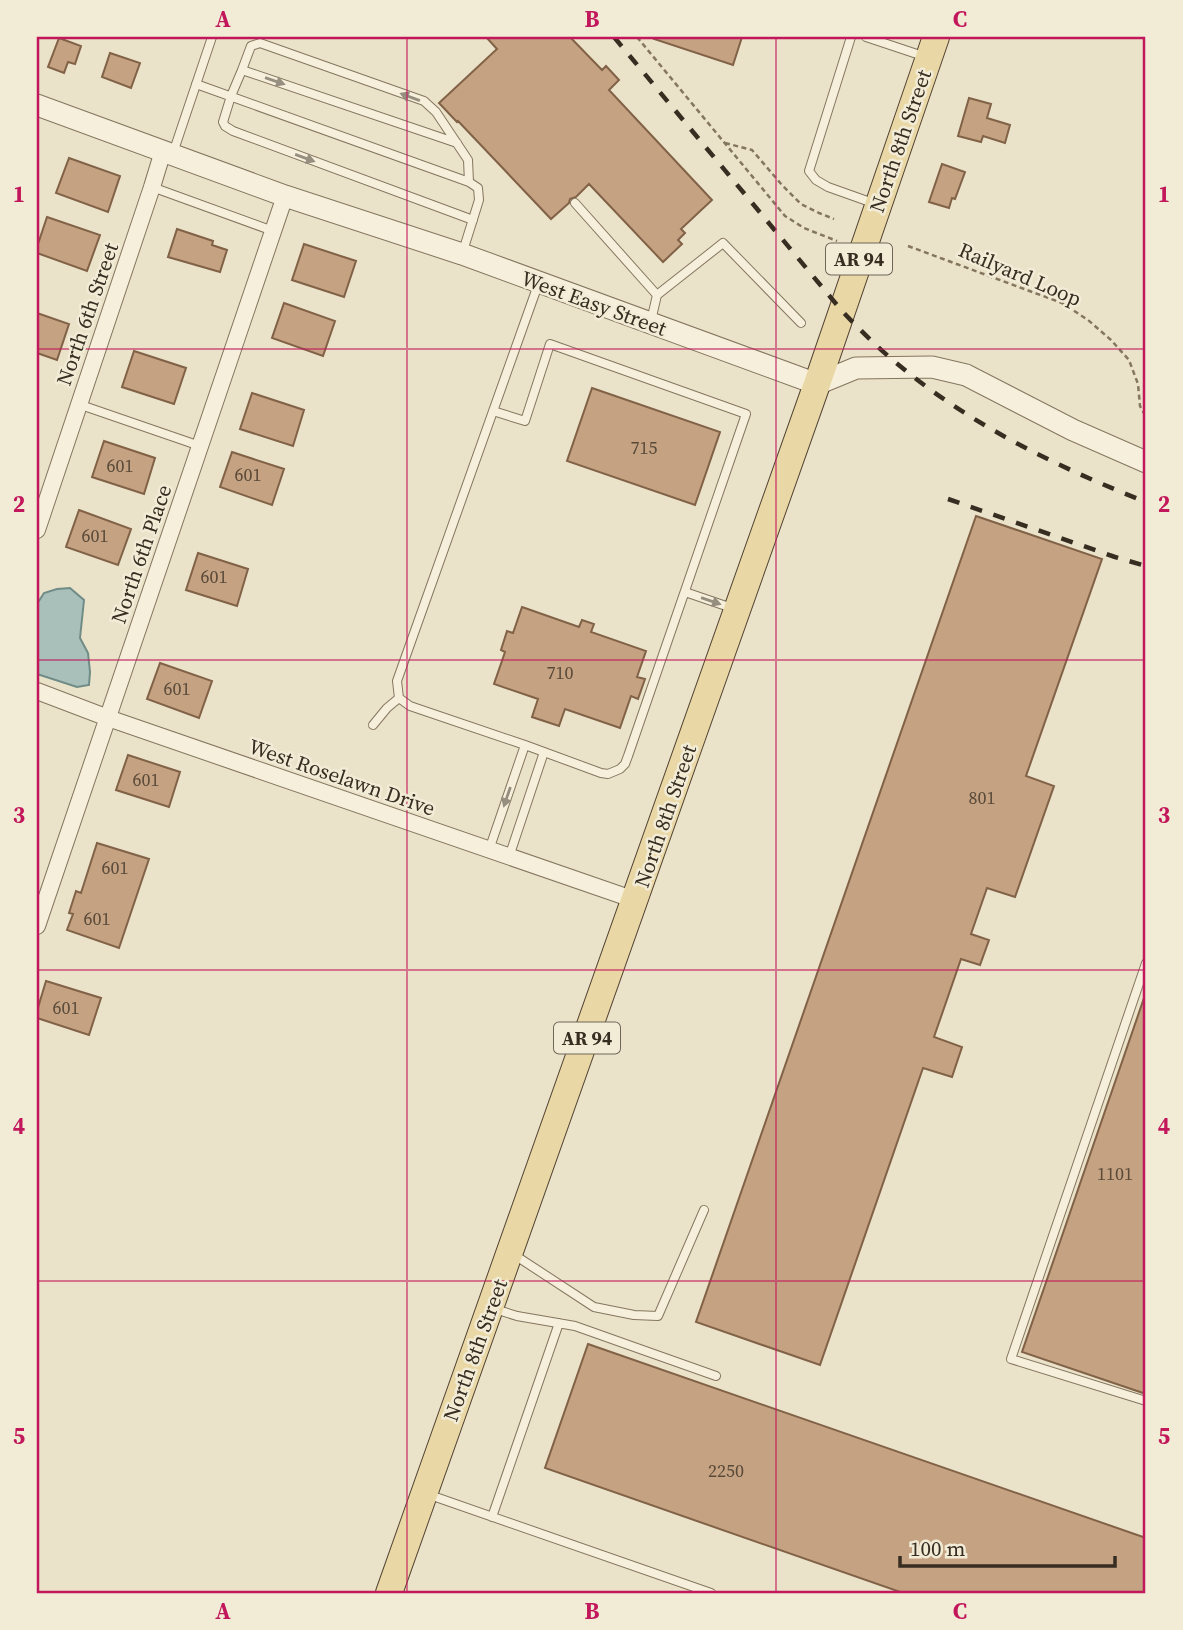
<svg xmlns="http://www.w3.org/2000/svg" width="1183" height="1630" viewBox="0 0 1183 1630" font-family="'Source Serif 4',serif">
	<rect width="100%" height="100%" fill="#eae2c9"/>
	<path fill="#a9bfba" stroke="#708c87" stroke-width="2" d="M70 588 84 600 80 638 88 653 90 672 89 685 77 687 37 674V604L44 593 57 589Z"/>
	<path fill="#c4a282" stroke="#816247" stroke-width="2" d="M486 37H570L602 70 606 66 619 80 609 90 712 200 681 229 685 233 678 240 682 244 663 262 589 184 576 197 570 199 569 203 551 219 458 121 457 122 439 103 497 49Z
		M655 37H742L733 65 654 39Z
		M59 38 81 46 75 64 68 62 64 73 48 67Z
		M110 53 140 63 131 88 102 77Z
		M969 98 991 104 987 118 1010 125 1005 143 983 136 981 142 958 136Z
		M69 158 120 176 108 212 56 193Z
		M942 164 965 172 955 199 952 198 949 208 929 202Z
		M47 217 100 235 87 271 37 253V247Z
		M177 229 213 241 212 245 227 250 220 272 168 257Z
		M304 244 356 261 344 297 292 280Z
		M284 303 335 321 323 356 272 338Z
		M37 313 69 324 57 360 37 353Z
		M134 351 186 368 174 404 122 387Z
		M592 388 720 432 695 505 567 461Z
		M252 393 304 410 293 446 240 429Z
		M104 441 155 458 144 494 92 477Z
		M232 452 284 469 272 505 220 487Z
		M79 510 131 529 118 565 66 547Z
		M976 516 1102 559 1026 776 1054 786 1015 897 987 888 971 934 989 940 980 965 961 959 934 1037 962 1047 952 1077 923 1068 820 1365 696 1322Z
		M198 553 248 569 237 606 186 590Z
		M522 607 579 627 582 620 594 624 591 632 646 651 637 677 645 679 638 699 631 696 620 728 565 709 559 726 532 717 538 699 494 684 505 652 501 650 507 631 513 633Z
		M160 663 212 681 199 718 147 699Z
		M128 755 180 772 169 807 116 790Z
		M97 843 149 859 119 948 67 930 73 914 69 913 76 891 81 893Z
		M46 981 101 998 89 1035 37 1018V1011Z
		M1144 998 1146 999V1394L1022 1352Z
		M588 1344 1146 1538V1593H903L545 1468Z"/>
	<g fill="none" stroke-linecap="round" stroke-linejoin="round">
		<g stroke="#85765f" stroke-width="10">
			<path id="service" d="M851 37 809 171 816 180 828 187 873 203
				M866 37 926 57
				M242 70 231 96 223 122 225 126 233 131 473 220
				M196 84 469 182 478 188 479 200 463 251
				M457 143 242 70 251 46 260 43 424 101 436 112 468 160 469 182
				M173 153 212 37
				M152 187 273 231
				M575 203 657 295
				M651 321 657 295 723 243 801 323
				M78 404 200 446
				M493 411 525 421 550 344 746 414 628 756 625 764 620 769 608 774 601 773 525 745 410 706 399 698 397 681 539 282
				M685 592 732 608
				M373 725 387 708 399 698
				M489 850 525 745
				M509 857 544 752
				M1146 963 1011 1359 1146 1401
				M513 1254 594 1307 634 1315 658 1316 704 1210
				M495 1309 517 1316 575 1326 716 1376
				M427 1494 711 1593
				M492 1517 559 1323"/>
		</g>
		<g stroke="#85765f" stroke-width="18">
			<path id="minor" d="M37 530 152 187 163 151
				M37 691 108 718 635 900
				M37 926 285 196"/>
		</g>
		<g stroke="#85765f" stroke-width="23">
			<path id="tertiary" d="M37 105 285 196 462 254 817 384 856 368 932 367 966 375 1073 430 1146 462"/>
		</g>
		<g stroke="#534433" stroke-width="28">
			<path id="primary" d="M389 1593 817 384 936 37"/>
		</g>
		<path stroke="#85765f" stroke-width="2.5" stroke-dasharray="5 3.5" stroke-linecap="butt" d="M637 37 785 216 804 228 837 241
			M725 143 752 150 782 185 801 204 819 213 834 219
			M908 246 1062 303 1088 320 1111 340 1129 360 1138 384 1140 406 1146 417"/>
		<use href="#service" stroke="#f6efdb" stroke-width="8"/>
		<use href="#minor" stroke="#f6efdb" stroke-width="16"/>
		<use href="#tertiary" stroke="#f6efdb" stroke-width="21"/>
		<use href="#primary" stroke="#e9d8a5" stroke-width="26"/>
		<path stroke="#372d21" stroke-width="4.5" stroke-dasharray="12 12" stroke-linecap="butt" d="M614 37 842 311C860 330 879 349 900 366 972 426 1060 468 1146 502
			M948 499 1115 557 1146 566"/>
	</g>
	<defs><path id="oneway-solid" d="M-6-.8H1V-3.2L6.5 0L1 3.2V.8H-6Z" transform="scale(1.75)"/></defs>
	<g fill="#968e7e">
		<use href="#oneway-solid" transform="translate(275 81) rotate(19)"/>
		<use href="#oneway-solid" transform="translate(410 97) rotate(-160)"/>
		<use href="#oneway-solid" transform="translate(305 158) rotate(20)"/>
		<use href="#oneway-solid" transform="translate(711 601) rotate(19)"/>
		<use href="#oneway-solid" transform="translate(507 797) rotate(109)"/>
	</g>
	<path fill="none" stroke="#c2185b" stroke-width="2" stroke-opacity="0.55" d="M407 37V1593M776 37V1593M37 349H1146M37 660H1146M37 970H1146M37 1281H1146"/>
	<g text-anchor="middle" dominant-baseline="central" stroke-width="5" stroke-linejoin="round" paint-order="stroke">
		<g font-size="18" fill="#5a4a39">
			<text x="644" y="447">715</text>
			<text x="120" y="465">601</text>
			<text x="248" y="474">601</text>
			<text x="95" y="535">601</text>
			<text x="214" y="576">601</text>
			<text x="560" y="672">710</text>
			<text x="177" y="688">601</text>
			<text x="146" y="779">601</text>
			<text x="982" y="797">801</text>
			<text x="115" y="867">601</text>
			<text x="97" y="918">601</text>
			<text x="66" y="1007">601</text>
			<text x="1115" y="1173">1101</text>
			<text x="726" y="1470">2250</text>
		</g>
		<g fill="#f2ecd7" stroke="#6f6658" stroke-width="2">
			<rect x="826" y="243.5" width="66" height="31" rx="5"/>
			<rect x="554" y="1022.5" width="66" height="31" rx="5"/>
		</g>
		<g font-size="19" font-weight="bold" fill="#372d21">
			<text x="859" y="259">AR 94</text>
			<text x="587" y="1038">AR 94</text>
		</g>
		<g font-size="21" fill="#372d21" stroke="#f2ecd7">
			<text transform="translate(900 141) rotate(-71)">North 8th Street</text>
			<text transform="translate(1020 274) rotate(23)">Railyard Loop</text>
			<text transform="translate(594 303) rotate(20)">West Easy Street</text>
			<text transform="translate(87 314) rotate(-71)">North 6th Street</text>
			<text transform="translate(141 554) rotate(-71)">North 6th Place</text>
			<text transform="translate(342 777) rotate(19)">West Roselawn Drive</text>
			<text transform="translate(665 816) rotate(-71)">North 8th Street</text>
			<text transform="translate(475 1350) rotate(-70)">North 8th Street</text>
		</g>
	</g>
	<rect width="1183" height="1630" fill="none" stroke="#f2ecd7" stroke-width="77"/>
	<path d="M900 1556v10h215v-10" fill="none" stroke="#372d21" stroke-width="3.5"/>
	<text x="910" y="1556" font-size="21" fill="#372d21" stroke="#f2ecd7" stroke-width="5" paint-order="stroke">100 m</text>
	<rect x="38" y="38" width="1106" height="1554" fill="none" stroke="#c2185b" stroke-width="2.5"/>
	<g font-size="23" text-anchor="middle" font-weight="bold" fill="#c2185b">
		<text x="223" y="27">A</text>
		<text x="592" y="27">B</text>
		<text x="960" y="27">C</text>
		<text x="19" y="202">1</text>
		<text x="1164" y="202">1</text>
		<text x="19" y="512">2</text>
		<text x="1164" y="512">2</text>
		<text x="19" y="823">3</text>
		<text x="1164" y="823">3</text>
		<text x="19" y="1134">4</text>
		<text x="1164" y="1134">4</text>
		<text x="19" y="1444">5</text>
		<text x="1164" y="1444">5</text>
		<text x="223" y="1619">A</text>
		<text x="592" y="1619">B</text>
		<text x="960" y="1619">C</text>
	</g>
</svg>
